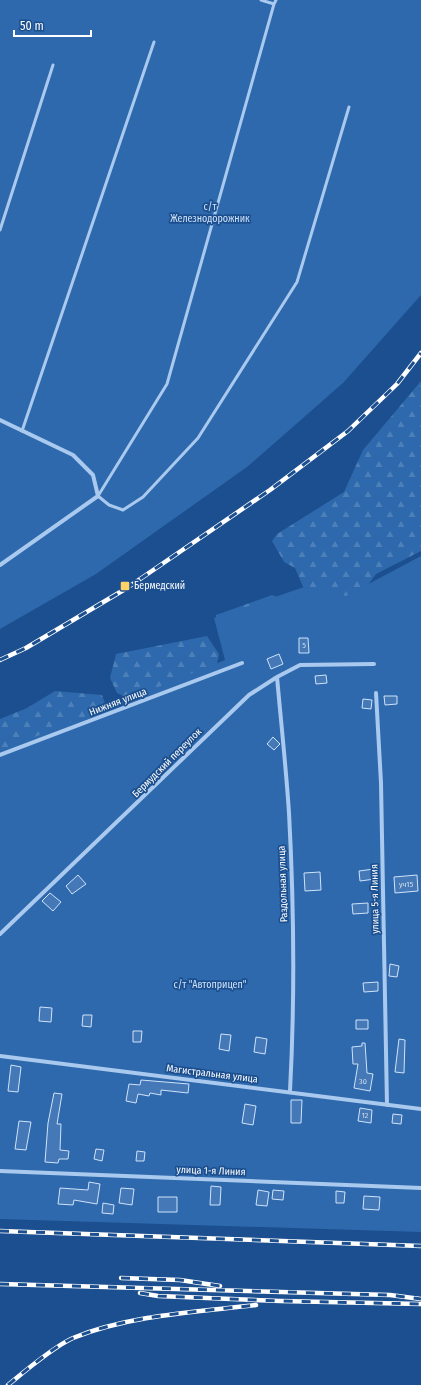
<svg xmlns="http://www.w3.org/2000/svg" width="421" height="1385" viewBox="0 0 421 1385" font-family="'Fira Sans Condensed',sans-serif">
	<defs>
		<pattern id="forest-firs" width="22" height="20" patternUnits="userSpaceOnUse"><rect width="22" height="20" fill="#2e69ad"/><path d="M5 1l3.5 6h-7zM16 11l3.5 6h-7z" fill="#4d80b9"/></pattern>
	</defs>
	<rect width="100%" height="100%" fill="#1b4f8f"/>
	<path fill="url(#forest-firs)" d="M421 381V551L376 574 356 601 223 632 216 615 272 595 289 601 307 596 295 568 284 562 272 541 277 534 344 492 363 450Z
		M207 636 219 654 216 669 149 708 117 693 110 678 116 654Z
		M55 691 102 695 109 714 0 769V719L27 708Z"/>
	<path fill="#2e69ad" d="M0 0H421V295L343 383 247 467 96 574 0 629Z
		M421 556V1232L0 1219V751L225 660 214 618 304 587 346 596Z"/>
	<path fill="#4478b7" stroke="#cfe3fa" d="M299 638H308L309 653H299Z
		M279 654 283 664 271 669 267 659Z
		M326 675 327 683 316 684 315 676Z
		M384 696H397V704L385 705Z
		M363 699 372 700 371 709 362 708Z
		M273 737 280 744 274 750 267 744Z
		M374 869 375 879 360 881 359 871Z
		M320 872 321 890 305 891 304 873Z
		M78 875 86 884 72 894 66 886Z
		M417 875 418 891 395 893 394 877Z
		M50 893 61 902 53 911 42 901Z
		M368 903V913L353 914 352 904Z
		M390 964 399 966 397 977 389 976Z
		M378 982V991L364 992 363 983Z
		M40 1007 52 1008 51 1022 39 1021Z
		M83 1015H92L91 1027 82 1026Z
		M356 1020H368V1029H356Z
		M133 1031H142L141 1042H133Z
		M221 1034 231 1035 229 1051 219 1049Z
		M256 1037 267 1039 265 1054 254 1052Z
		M399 1039 405 1040 404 1073 395 1072Z
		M362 1043H365L367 1073 373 1074 370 1091 354 1088 358 1064H353L352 1047 362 1046Z
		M11 1065 21 1067 18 1092 8 1091Z
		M141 1080 189 1084 188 1093 161 1090V1095L150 1093 149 1096 138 1094 136 1103 126 1101 129 1084 140 1085Z
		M54 1093 62 1094 57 1124H61L60 1150 69 1151 68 1159H59L58 1163 45 1162 48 1123Z
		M291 1100H302L301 1123H291Z
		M245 1104 256 1106 253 1125 242 1123Z
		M360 1108 372 1110 371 1123 358 1121Z
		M393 1114 402 1115 401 1124 392 1123Z
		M19 1121 31 1122 26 1150 15 1149Z
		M96 1149 104 1150 102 1161 94 1159Z
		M137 1151 145 1152 144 1161H136Z
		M89 1182 100 1184 97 1204 74 1200 73 1205 58 1204 60 1188 88 1190Z
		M211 1186 221 1187 220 1205H210Z
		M121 1188 134 1189 132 1205 119 1203Z
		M258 1190 269 1192 267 1206 256 1205Z
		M273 1190 284 1191 283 1200 272 1199Z
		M336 1191 345 1192 344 1203H336Z
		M364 1196 380 1197 379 1210 363 1209Z
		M158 1197H177V1212H158Z
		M103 1203 114 1205 113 1214 102 1213Z"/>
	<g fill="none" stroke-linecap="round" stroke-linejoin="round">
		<path stroke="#a9c9ee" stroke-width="3" d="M261 0 274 4 276 0
			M274 4 167 384 98 496 109 505 123 510 143 497 198 438 297 282 349 107
			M0 230 53 65
			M22 431 154 42"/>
		<path stroke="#a9c9ee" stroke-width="4" d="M0 420 73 455 93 475 98 496 0 565
			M277 677C281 722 286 767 289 813 294 905 295 998 290 1091
			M376 693 381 783 387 1105
			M0 755 242 663
			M0 934 249 695 277 677 300 665 374 664
			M0 1056 421 1109
			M0 1171 421 1188"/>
		<g stroke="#fff" stroke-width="4.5">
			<path id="rail" d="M0 660 26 648 127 588 270 490 348 431 397 384 421 353
				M0 1231 421 1246
				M121 1278 180 1280 220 1286
				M0 1284 390 1295 421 1299
				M140 1293 158 1296 280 1301 421 1304
				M8 1385C25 1371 53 1347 73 1338 129 1315 197 1312 256 1305"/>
		</g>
		<use href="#rail" stroke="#1b4f8f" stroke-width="3" stroke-dasharray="9" stroke-linecap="butt"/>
	</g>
	<rect fill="#ffd166" stroke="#1b4f8f" stroke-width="1.5" x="120" y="581" width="10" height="10" rx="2"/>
	<g text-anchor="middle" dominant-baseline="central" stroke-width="3.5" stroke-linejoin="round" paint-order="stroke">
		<g font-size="8" fill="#d0dded">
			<text x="304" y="645">5</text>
			<text x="406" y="884">уч15</text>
			<text x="363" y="1081">30</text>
			<text x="365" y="1115">12</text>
		</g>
		<g font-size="10" fill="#cfe3fa" stroke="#1b4f8f">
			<text x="210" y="207">с/т<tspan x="210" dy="12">Железнодорожник</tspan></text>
			<text x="210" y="985">с/т "Автоприцеп"</text>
		</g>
		<g font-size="10" fill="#fff" stroke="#1b4f8f" text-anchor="start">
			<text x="134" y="586">Бермедский</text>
		</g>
		<g font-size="10" fill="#fff" stroke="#1b4f8f">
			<text transform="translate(118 702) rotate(-21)">Нижняя улица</text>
			<text transform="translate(167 763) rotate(-45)">Бермудский переулок</text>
			<text transform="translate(283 884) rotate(-92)">Раздольная улица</text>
			<text transform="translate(375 899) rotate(-91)">улица 5-я Линия</text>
			<text transform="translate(212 1074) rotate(7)">Магистральная улица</text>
			<text transform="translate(211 1171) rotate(2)">улица 1-я Линия</text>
		</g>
	</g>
	<path d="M14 30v6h77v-6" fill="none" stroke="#ffffff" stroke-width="2"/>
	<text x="20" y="30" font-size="12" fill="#ffffff" stroke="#1b4f8f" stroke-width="3" paint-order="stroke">50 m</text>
</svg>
